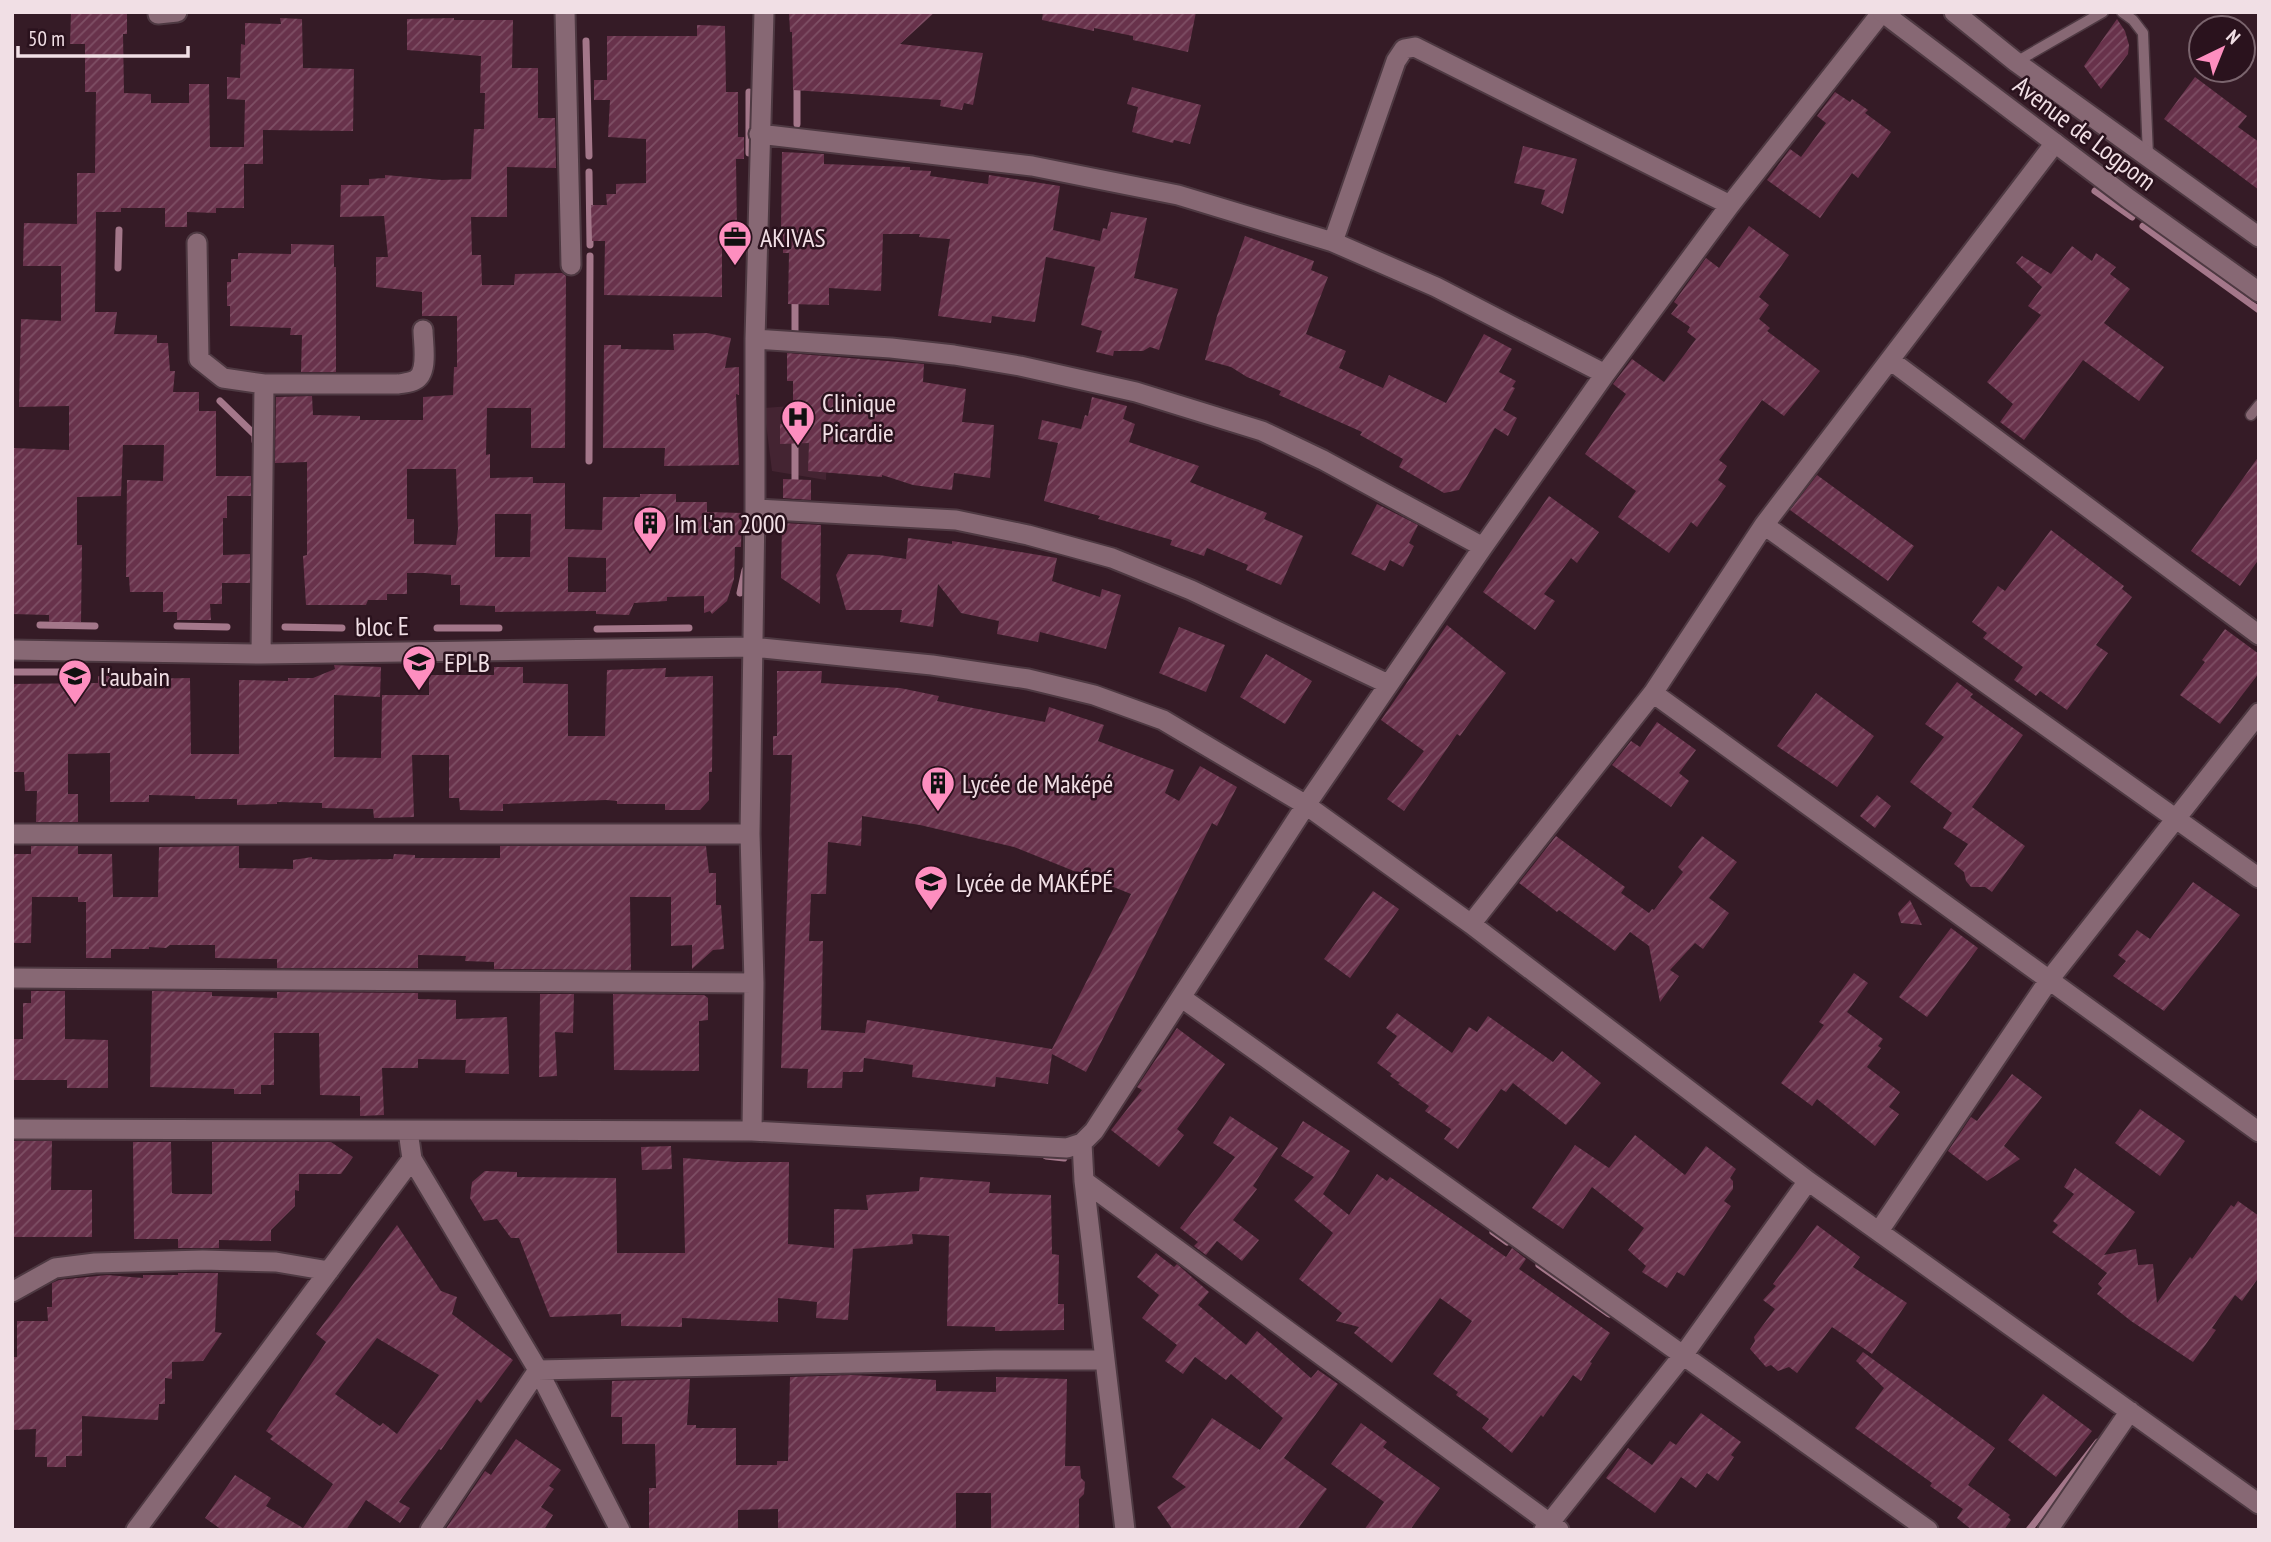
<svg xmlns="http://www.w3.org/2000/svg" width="2271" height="1542" viewBox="0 0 2271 1542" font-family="'PT Sans Narrow',sans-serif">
	<defs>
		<pattern id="building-hatch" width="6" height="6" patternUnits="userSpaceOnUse" patternTransform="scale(1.75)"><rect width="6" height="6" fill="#68324b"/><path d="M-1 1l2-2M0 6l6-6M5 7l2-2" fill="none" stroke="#7e4f65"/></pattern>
	</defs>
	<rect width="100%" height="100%" fill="#351b26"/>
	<path fill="#442432" d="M804 405 828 424 826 480 772 471 764 408Z"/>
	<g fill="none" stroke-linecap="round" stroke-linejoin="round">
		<path stroke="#a4778a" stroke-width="7" d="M586 41 589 156
			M797 124V83
			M749 153V92
			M589 172 590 245
			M2095 191 2132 217
			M2143 226 2259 310
			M118 268 119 230
			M795 295V339
			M220 401 255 435V441
			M795 443V487
			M589 461 590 256
			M740 593 745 570
			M40 625 95 626
			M177 626 227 627
			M285 627 342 628
			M437 628H499
			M597 629 689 628
			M12 672H74
			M1046 1156 1064 1158
			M1493 1232 1507 1242
			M1539 1265 1609 1314
			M2029 1530 2098 1442"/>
	</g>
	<path fill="url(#building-hatch)" fill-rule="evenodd" d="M71 12H127V34H123L124 93 151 94V103H189V84H209L210 147H244L245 100 227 99V77L240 78 241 44 245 45V23L281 24 280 18 302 19 303 68 354 69 353 131 263 130V164H244V208H216V213L187 212V227H165V208H121V212H96L95 312H117L114 334 157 335V343H168L170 371H175L173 392H199V411H216V476H251V496H227V518H223V555L250 554V583H222V604H210L211 620H177V612H163V592H130L129 577H126L127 480 163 481 164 445H123L121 496 77 497V545H82L81 622H49V615L12 614V448L69 450V406L19 407 21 319 61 321V266H23L24 223 77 224V173H95L96 92H85V44H70Z
		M789 12H935L900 44 983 53 973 105 964 103 962 110 940 106 941 100 793 90 792 32H790Z
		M1043 12H1196L1188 52 1133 40V36L1094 28V31L1042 20Z
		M454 18V20H513L512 68H538V118H555L556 168 507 167V217H471L472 255H481L482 285H514L515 274 562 273 566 276 565 448H531V408H487L486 455 490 454V478L533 477V483H565V529L602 530 603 497H640V494H676V502H707V512L742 513 741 547H735L734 579 727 601 712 614 710 611 704 613V596L667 597V601L634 603 629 615 596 614V611L495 612V606L460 605V585H451V575L425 573H407V594H387V600H368L366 605H306L303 556 307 555V462L275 463 276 397 312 396 313 415 360 416V420H423V397L453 395 454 367H457V316H422V292L376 287V257H388L384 216 340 217 341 185H369V179L385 178V175L442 180 471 179 474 129H484L485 93H480L481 56 407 50V19ZM407 469H456L458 529 456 545 414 544V519H407ZM495 514H531L530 557H495ZM568 557 606 558V592H568Z
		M2117 19 2125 31 2129 45 2128 54 2101 89 2084 66Z
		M697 25 725 26 726 92H738V137H744V159H736L737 235H722V297L604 295 605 241H592L591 205H607L606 194H616V184L646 183V139L608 137 610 100H594V80H607V36H697Z
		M2195 77 2247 116 2238 127 2259 142V190L2164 119Z
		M1132 87 1201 105 1190 144 1174 140 1173 143 1132 132 1138 107 1127 104Z
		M1835 92 1850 102 1852 99 1868 110 1865 113 1891 132 1858 178 1852 173 1820 218 1767 180 1790 149 1801 157 1826 123 1817 116Z
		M1523 146 1577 159 1563 214 1541 204 1545 190 1514 183Z
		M782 152 824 154V164L910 167V170L931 171 930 176 988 184 989 175 1060 186 1053 230 1100 241 1103 228 1107 229 1111 212 1147 218 1134 278 1178 289 1159 350 1150 347 1143 351H1114L1113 356 1096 352 1102 331 1081 325 1095 267 1046 257 1035 322 992 316 991 323 938 316 950 239 919 237 920 234H883L881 291 829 288V305L788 304 789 253H783V229H781Z
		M1749 226 1789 255 1759 297 1769 305 1759 319 1770 328 1767 331 1820 371 1784 416 1762 400 1719 460 1727 466 1718 480 1726 486 1697 527 1691 522 1669 553 1618 517 1636 491 1585 454 1626 394 1613 384 1632 359 1664 382 1696 339 1687 332 1690 327 1671 314 1678 305 1674 302 1706 258 1719 268Z
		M1245 236 1314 261 1311 270 1328 277 1306 334 1346 351 1339 368 1383 388 1389 375 1446 403 1484 334 1512 349 1499 372 1516 381 1512 387 1515 388 1503 410 1517 418 1508 436 1495 428 1459 490 1444 493 1399 467 1403 459 1360 435 1362 432 1279 395 1281 391 1247 377 1231 367 1205 360 1217 316Z
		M291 244 334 245V267H336V372H301L302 335H290L291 328 230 326V306H227V282H231V259H238V253L291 254Z
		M2072 246 2092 261 2096 253 2116 267 2110 274 2130 289 2104 323 2164 367 2139 401 2083 360 2024 440 2000 422 2013 404 1987 382 2041 315 2028 306 2042 287 2016 263 2022 256 2051 274Z
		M707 333 731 338 725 368 739 367V395L736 394 739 465 664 466 665 448H603L604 345H621V349L674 350 673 334Z
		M787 353 924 364 923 382 966 389 962 422 994 425 990 478 954 473 952 490 913 485 882 475V477L808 471 809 443 780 444V424H793V381H787Z
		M1092 397 1127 406 1123 419 1135 424 1129 442 1199 466 1190 482 1267 513 1264 519 1303 536 1281 585 1246 570 1248 565 1207 548 1204 556 1170 545 1172 540 1098 519 1100 516 1044 501 1058 443 1038 439 1042 420 1081 429 1085 415 1088 416Z
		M2259 456V559L2240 586 2191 551Z
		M1817 475 1914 546 1888 581 1790 510Z
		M783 479 811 480V500L783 498Z
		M1549 496 1599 532 1577 563 1571 558 1544 594 1555 601 1535 630 1483 592Z
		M1377 504 1418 525 1409 543 1414 546 1403 567 1390 560 1385 571 1351 554Z
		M782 523 821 525 820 604 781 578Z
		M2051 530 2124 586 2122 589 2132 597 2096 645 2108 653 2067 710 2040 691 2036 696 2014 680 2023 667 1983 638 1987 633 1972 622 1998 586 2005 591Z
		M908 538 952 544V541L1057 558 1052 581 1100 597 1102 589 1121 595 1106 649 1040 632 1038 642 997 634 999 621 961 613 938 584 933 627 900 622 902 610H846L836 575 848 554 879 555 906 559Z
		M1447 625 1506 673 1460 736 1457 734 1404 811 1387 799 1424 751 1381 720Z
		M1179 627 1225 645 1206 692 1159 673Z
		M2225 629 2259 654V673L2220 724 2180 695 2205 662 2202 660Z
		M1266 654 1312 681 1285 724 1240 697Z
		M334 665 381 667 380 697 334 695V757L381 758 382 695H429V675H494V667H523V683L568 684V736H605L607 670 666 668 665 677 713 676 712 772H709V800L700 810H665V804H617V801L606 800 503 804V811L460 810 459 798H449V755H412L414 817 374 818 373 809 322 808V803L277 802V804L237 805V799H195V796L149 795V802H110V753L68 754V794H78V822H36L37 791H25L24 772H12V684L98 683V676H137V679L190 678 191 754H239V680L288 681V678H313L335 669Z
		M777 671H822L821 683 900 688 939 696 937 701 1045 722 1049 707 1104 725 1098 741 1174 770 1165 793 1179 801 1200 766 1237 787 1217 826 1212 823 1086 1072 1052 1054 1048 1084 996 1077 995 1087 912 1077 913 1065 864 1058 863 1072H843L842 1088H807L808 1069 781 1068 792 755H773V736H777ZM862 816 920 825 1014 847 1131 894 1052 1049 867 1020 865 1033 821 1030 823 941H809L811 894H826L828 842 861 846Z
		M1957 682 1973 694 1970 697 2023 735 1972 807 2025 846 1992 892 1985 887H1971L1966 881 1964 872 1954 864 1968 844 1943 828 1952 813 1910 782 1944 737 1925 724Z
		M1816 693 1874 736 1837 787 1777 746Z
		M1657 722 1696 750 1679 773 1689 781 1671 807 1612 765 1631 741 1640 747Z
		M1877 795 1891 806 1875 828 1860 816Z
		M1556 836 1625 887 1621 893 1649 913 1652 909 1654 910 1683 872 1678 867 1702 836 1737 862 1709 898 1729 913 1703 949 1695 943 1670 970 1679 976 1660 1002 1649 946 1630 932 1615 951 1559 910 1557 912 1519 883Z
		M31 846H78V854H112L113 897H158L159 847 239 846V868L293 869V860L312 857V859L328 860 393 859 394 854 415 855V858H500V846H706L709 873H716V905H721L724 949 713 950 692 969V945L671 946V897H630L631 970 494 969V962L465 961 466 956 418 955V968H277V959L215 958V945H170L166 948 149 947V949H111V958H86V902H78V897H32L31 943H12V854H31Z
		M2193 882 2240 915 2164 1011 2113 976 2126 961 2118 955 2137 930 2150 939Z
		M1373 891 1399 909 1350 978 1324 959Z
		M1910 900 1922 925 1901 923 1898 913Z
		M1951 928 1978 948 1927 1017 1899 997Z
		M1854 973 1868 983 1847 1012 1883 1039 1878 1046 1881 1048 1867 1067 1900 1092 1889 1107 1899 1114 1875 1146 1817 1099 1812 1106 1781 1083 1824 1025 1819 1022Z
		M31 991H65V1039L108 1040V1088H67V1080H12V1039H23V1003H31Z
		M152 991 212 992V996L277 998V992L418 993V999L456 1000V1019L507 1017 509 1074 465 1073 466 1060 418 1059V1068H382L384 1115 360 1116V1096L320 1095 319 1033H274V1085H261V1094H234V1089L150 1087Z
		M540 994H574L573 1033 555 1032 557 1076 539 1077Z
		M613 994 704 995 708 998V1020L699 1021V1071L614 1070Z
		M1397 1013 1452 1053 1469 1027 1477 1032 1488 1016 1553 1062 1562 1051 1601 1083 1566 1125 1513 1083 1506 1092 1501 1089 1458 1149 1444 1139 1451 1129 1425 1111 1429 1106 1398 1084 1400 1083 1390 1076 1392 1074 1377 1063 1397 1036 1386 1028Z
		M1177 1028 1225 1064 1177 1129 1184 1135 1159 1167 1111 1130 1142 1090 1137 1087Z
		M2012 1074 2042 1097 2004 1146 2020 1159 1987 1181 1948 1151 1971 1117 1977 1121Z
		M2140 1109 2185 1141 2160 1176 2115 1143Z
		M1230 1116 1278 1148 1253 1186 1257 1189 1233 1220 1259 1240 1242 1261 1217 1241 1206 1255 1194 1246 1198 1242 1180 1228 1235 1157 1213 1143Z
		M1303 1121 1350 1151 1323 1194 1349 1215 1377 1174 1387 1181 1390 1177 1506 1257 1512 1248 1526 1259 1519 1269 1610 1333 1590 1362 1592 1363 1581 1381 1573 1375 1543 1417 1541 1415 1512 1453 1482 1428 1489 1419 1456 1395 1458 1392 1433 1374 1472 1321 1440 1298 1392 1363 1354 1333 1359 1327 1336 1321 1342 1313 1299 1279 1333 1233 1294 1200 1314 1177 1281 1156Z
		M1635 1135 1685 1175 1706 1146 1736 1169 1730 1178 1733 1181V1189L1724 1201 1731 1206 1684 1276 1677 1272 1667 1288 1642 1272 1646 1266 1628 1250 1644 1228 1592 1187 1563 1229 1532 1208 1575 1145 1609 1168Z
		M13 1141H52L51 1190H92V1237H12Z
		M133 1142H171L172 1193 175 1194H212V1142H331L353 1157 341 1174H299V1191L295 1190V1206L271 1230V1241L219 1240V1248H178V1239H134Z
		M671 1146 672 1169 642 1170 641 1147Z
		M683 1158 735 1162H789L788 1244 834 1248V1209L868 1210 866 1195 919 1191 920 1177 990 1182 989 1193 1051 1195 1052 1254 1059 1255 1058 1304H1064V1330L995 1331V1327L947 1326 949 1236 912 1234 913 1244 853 1249 848 1320 816 1318 817 1302 778 1298V1322L682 1318V1327L621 1326V1314L550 1317 519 1238H511L497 1219 484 1221 470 1198 472 1182 485 1171 517 1172V1177L616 1178 617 1253H685Z
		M2075 1168 2135 1212 2104 1255 2136 1249 2138 1265 2153 1264 2157 1303 2190 1257 2192 1259 2231 1205 2234 1207 2238 1201 2259 1216V1277L2242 1301 2235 1295 2212 1328 2216 1330 2193 1362 2131 1321 2097 1294 2102 1288 2098 1284 2107 1273 2052 1232 2058 1225 2053 1221 2074 1194 2064 1187Z
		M397 1225 441 1291 457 1297 452 1314 513 1360 481 1403 477 1399 441 1450 439 1449 399 1502 410 1508 400 1523 366 1500 346 1530H222L205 1518 235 1475 271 1498 266 1506 303 1528 333 1484 270 1439 273 1436 266 1431 326 1342 316 1334ZM377 1338 439 1375 397 1434 383 1423 380 1426 335 1394Z
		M1817 1225 1860 1257 1853 1267 1907 1303 1872 1354 1832 1327 1797 1373 1789 1367 1778 1371 1771 1365 1766 1367 1750 1349 1755 1341 1754 1337 1775 1309 1763 1300 1776 1286 1773 1284Z
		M1156 1253 1174 1267 1177 1264 1209 1292 1198 1305 1246 1345 1257 1331 1311 1378 1318 1370 1338 1384 1284 1458 1327 1489 1297 1530H1173L1157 1507 1186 1487 1172 1477 1212 1418 1260 1450 1283 1418 1231 1374 1226 1380 1195 1357 1183 1374 1165 1361 1177 1345 1142 1318 1159 1295 1137 1277Z
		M178 1273H218L215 1332 222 1333 203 1361 172 1362V1379L165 1378V1404H159L158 1420 82 1416V1456H66V1467H47V1457H35L36 1429 12 1430 14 1357H17V1321H48L47 1307H52V1283L59 1280 107 1275 143 1278V1275H178Z
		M1863 1352 1995 1448 1968 1485 2010 1515 2008 1517 2011 1520 2004 1530H1972L1957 1518 1963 1509 1930 1486 1932 1483 1855 1428 1884 1388 1856 1361Z
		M853 1375 936 1380V1391L996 1392V1377L1067 1379 1065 1466H1080L1081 1478 1085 1482 1084 1494 1079 1499V1530H991V1493H956V1530H778V1509L738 1510V1528L649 1530V1488H656L655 1444H622V1417H611L612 1381 690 1379 687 1425H696V1428H736V1465H777V1461H788L790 1377Z
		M2043 1394 2092 1431 2056 1477 2008 1440Z
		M1701 1413 1741 1442 1731 1455 1734 1457 1718 1481 1707 1473 1696 1488 1681 1477 1655 1513 1606 1478 1628 1448 1652 1465 1670 1441 1676 1445Z
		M1361 1423 1387 1442 1383 1447 1440 1488 1410 1530H1364L1384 1502 1331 1464Z
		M516 1439 561 1470 549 1486 554 1489 541 1507 553 1515 544 1530H445L485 1471 491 1475Z"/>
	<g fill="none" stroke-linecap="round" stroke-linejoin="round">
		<g stroke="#4e3942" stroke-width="13">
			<path id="service" d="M2122 12 2133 20 2143 33 2148 156
				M2016 62 2103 12
				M2251 415 2259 405"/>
		</g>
		<g stroke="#4e3942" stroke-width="23">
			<path id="minor" d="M565 12 571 265
				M158 14 177 12
				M759 134 1032 166 1178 195 1333 242 1436 287 1605 374
				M1333 242 1396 61 1404 49 1415 47 1730 205
				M197 243 199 359 223 378 264 384H398C403 383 410 383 415 380 429 373 423 343 423 330
				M755 339 891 348 954 355 1020 366 1136 392 1262 431 1323 460 1483 547
				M1890 360 2259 635
				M755 509 956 520 1028 535 1112 558 1191 590 1388 684
				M1764 525 2259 878
				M12 650 261 654 752 647 932 665 1028 679 1094 695 1163 720 1306 805 1471 924 1808 1181 2259 1504
				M261 654 264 384
				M1653 693 2259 1132
				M12 834H750
				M1471 924 1653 693 1764 525 2055 143
				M12 978 754 983
				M1182 998 1928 1530
				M12 1129 752 1131 1067 1148 1082 1143 1094 1131 1306 805 1483 547 1605 374 1730 205 1882 12
				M408 1131 412 1159 538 1370 620 1530
				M752 1131 754 983 750 834 755 509V339L764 12
				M1082 1143 1084 1181 1125 1530
				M1084 1181 1559 1530
				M1879 1231 2049 980 2259 713
				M12 1292 55 1268 95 1263 203 1260 276 1262 329 1271
				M136 1530 412 1159
				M430 1530 538 1370 995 1360H1105
				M1544 1530 1684 1354 1808 1181
				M2048 1530 2130 1411"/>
		</g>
		<g stroke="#4e3942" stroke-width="23">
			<path id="secondary" d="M1882 12 2129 199 2259 292
				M1954 12 2016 62 2259 237"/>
		</g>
		<use href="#service" stroke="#876874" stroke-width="10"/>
		<use href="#minor" stroke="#876874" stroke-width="19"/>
		<use href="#secondary" stroke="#876874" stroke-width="19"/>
	</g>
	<defs>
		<g id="office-pin" transform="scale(1.75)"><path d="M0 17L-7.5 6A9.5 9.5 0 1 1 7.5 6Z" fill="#fd8ebf" stroke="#2a121d"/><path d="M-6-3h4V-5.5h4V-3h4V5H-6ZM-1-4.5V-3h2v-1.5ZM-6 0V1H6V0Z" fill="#111"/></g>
		<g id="hospital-pin" transform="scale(1.75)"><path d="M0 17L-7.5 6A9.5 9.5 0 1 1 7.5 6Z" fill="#fd8ebf" stroke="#2a121d"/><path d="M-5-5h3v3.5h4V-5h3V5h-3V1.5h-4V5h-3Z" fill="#111"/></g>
		<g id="building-pin" transform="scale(1.75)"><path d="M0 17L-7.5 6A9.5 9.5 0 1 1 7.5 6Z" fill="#fd8ebf" stroke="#2a121d"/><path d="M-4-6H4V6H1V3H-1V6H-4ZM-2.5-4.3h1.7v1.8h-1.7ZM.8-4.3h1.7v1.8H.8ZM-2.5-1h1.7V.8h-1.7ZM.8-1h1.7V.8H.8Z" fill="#111"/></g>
		<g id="school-pin" transform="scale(1.75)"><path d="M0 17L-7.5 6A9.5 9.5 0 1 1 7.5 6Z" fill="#fd8ebf" stroke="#2a121d"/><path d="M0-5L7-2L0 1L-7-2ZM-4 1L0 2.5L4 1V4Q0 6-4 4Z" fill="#111"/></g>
	</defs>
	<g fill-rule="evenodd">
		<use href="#office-pin" x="735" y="237"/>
		<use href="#hospital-pin" x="798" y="417"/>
		<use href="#building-pin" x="650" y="523"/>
		<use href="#school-pin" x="419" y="662"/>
		<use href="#school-pin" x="75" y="676"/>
		<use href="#building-pin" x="938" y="783"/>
		<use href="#school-pin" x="931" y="882"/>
	</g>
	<g text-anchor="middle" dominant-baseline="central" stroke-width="5" stroke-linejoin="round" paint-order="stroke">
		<g font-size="26" fill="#f1dfe5" stroke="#2a121d">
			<text transform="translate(2085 133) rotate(37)">Avenue de Logpom</text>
			<text transform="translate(382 626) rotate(-1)">bloc E</text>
		</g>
		<g font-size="26" fill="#f1dfe5" stroke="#2a121d" text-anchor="start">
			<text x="760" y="237">AKIVAS</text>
			<text x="822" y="402">Clinique<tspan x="822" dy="30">Picardie</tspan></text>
			<text x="674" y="523">Im l'an 2000</text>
			<text x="444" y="662">EPLB</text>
			<text x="100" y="676">l'aubain</text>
			<text x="962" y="783">Lycée de Maképé</text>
			<text x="956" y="882">Lycée de MAKÉPÉ</text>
		</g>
	</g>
	<rect width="2271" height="1542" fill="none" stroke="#f1dfe5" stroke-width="28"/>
	<g transform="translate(2222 49) rotate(43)"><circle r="33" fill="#2a121d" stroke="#7a646d" stroke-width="2"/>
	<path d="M0-5L12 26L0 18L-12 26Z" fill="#fd8ebf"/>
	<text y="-10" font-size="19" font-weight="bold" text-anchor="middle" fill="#f1dfe5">N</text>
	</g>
	<path d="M18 46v10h170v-10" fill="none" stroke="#f1dfe5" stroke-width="3.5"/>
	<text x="28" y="46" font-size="21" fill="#f1dfe5" stroke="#2a121d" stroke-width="5" paint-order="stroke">50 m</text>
</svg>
